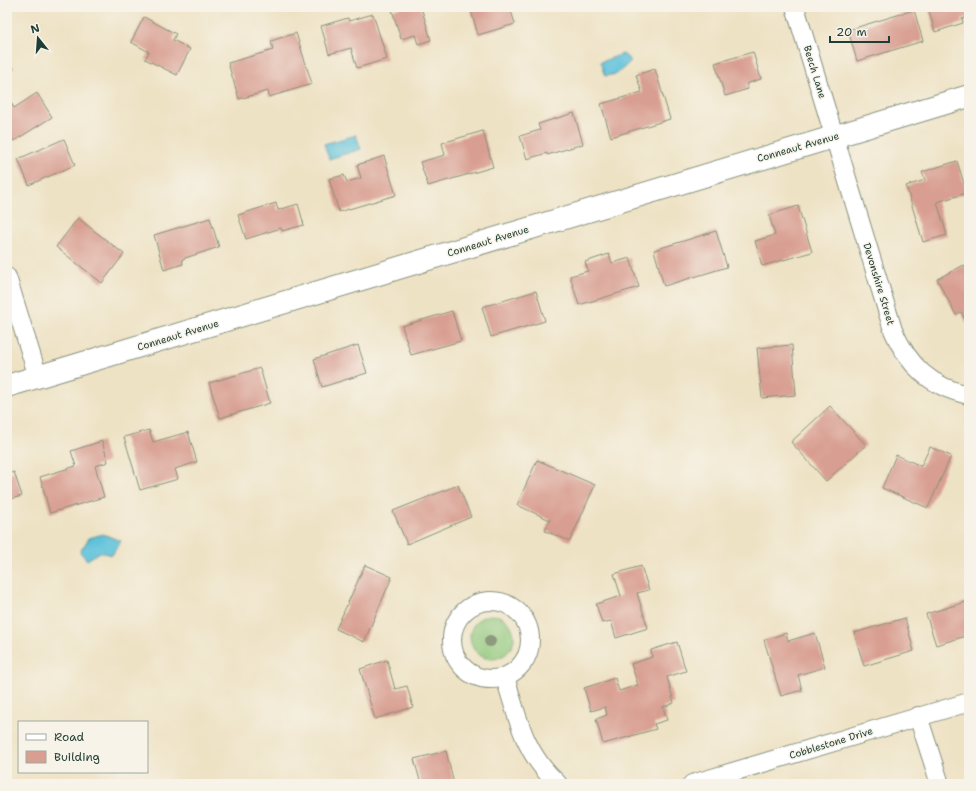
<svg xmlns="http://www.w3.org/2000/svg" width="976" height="791" viewBox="0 0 976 791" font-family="'Shantell Sans',sans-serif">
	<rect width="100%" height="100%" fill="#f7f3e8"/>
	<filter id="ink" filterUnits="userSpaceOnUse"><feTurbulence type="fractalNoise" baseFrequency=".025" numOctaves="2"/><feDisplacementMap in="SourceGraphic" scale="8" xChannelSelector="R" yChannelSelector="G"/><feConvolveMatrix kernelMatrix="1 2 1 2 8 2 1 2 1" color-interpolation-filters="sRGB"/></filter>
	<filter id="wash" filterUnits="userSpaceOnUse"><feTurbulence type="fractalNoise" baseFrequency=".012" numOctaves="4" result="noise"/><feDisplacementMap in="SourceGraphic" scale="16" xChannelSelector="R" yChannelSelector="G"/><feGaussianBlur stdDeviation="0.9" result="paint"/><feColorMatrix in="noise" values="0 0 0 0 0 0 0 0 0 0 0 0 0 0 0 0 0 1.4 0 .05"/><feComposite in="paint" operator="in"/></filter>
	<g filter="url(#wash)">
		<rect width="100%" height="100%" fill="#eee2c4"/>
		<path fill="#8ec679" stroke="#568256" d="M470 637a22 22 0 1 1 44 0a22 22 0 1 1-44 0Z"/>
		<path fill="#5cc1da" stroke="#3e7f87" d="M623 54 631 61 617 74 605 76 600 62Z
			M356 135 361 149 329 159 324 144Z
			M103 534 121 541 112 555 100 552 87 560 80 552 89 538Z"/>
		<g id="blocks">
			<path fill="#d89e91" d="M402 7H421L431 40 418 44 415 35 401 39 392 10Z
				M470 7H510L515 24 478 35Z
				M928 7H969V17L962 19 963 23 935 32Z
				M914 10 923 41 857 61 848 30Z
				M373 14 387 59 357 68 351 48 329 54 321 26 348 18 349 21Z
				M144 17 176 34 173 40 190 49 177 75 145 59 149 52 131 42Z
				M296 33 312 84 269 97 268 91 239 99 228 63 273 50 271 41Z
				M753 52 761 79 746 84 748 89 725 96 715 63Z
				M7 61 14 68 7 75Z
				M655 69 670 119 611 137 601 104 642 92 636 75Z
				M37 93 52 117 14 141 7 130V103L10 101 14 108Z
				M574 113 583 144 547 155V153L527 159 520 136 540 130 538 124Z
				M483 131 493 167 428 186 420 162 445 155 442 143Z
				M64 139 75 165 29 185 18 159Z
				M384 156 396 195 339 212 329 179 344 175 347 182 361 178 357 165Z
				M957 161 967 193 937 202 947 235 923 242 906 186 925 180 922 172Z
				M276 203 278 210 298 204 304 225 282 231 281 228 246 239 238 215Z
				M798 206 812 252 762 266 755 241 775 235 769 215Z
				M78 218 124 254 102 283 56 247Z
				M210 218 219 247 182 259 183 264 164 270 154 235Z
				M716 231 727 267 664 286 654 250Z
				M609 254 612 263 630 258 639 287 579 305 570 276 588 271 585 262Z
				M964 265 969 275V327L961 312 956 315 937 279Z
				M536 291 545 321 491 337 482 307Z
				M452 311 461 341 411 355 402 326Z
				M358 345 367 373 322 387 314 359Z
				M792 345 796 395 762 398 757 348Z
				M260 368 270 403 220 418 209 383Z
				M830 406 866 445 826 481 791 442Z
				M149 430 153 442 188 432 197 462 175 469 178 479 140 490 124 437Z
				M102 441 108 462 95 466 104 497 50 513 40 477 76 466 71 451Z
				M930 447 951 456 928 508 882 488 896 455 921 466Z
				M537 460 595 485 570 541 545 531 550 520 517 505Z
				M14 472 22 496 7 500V474Z
				M458 485 471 517 407 544 393 511Z
				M365 565 392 577 364 642 336 629Z
				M641 566 649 590 637 593 648 628 616 638 611 621 602 623 596 604 621 596 614 574Z
				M969 601V635L936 645 926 614Z
				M905 618 914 651 864 666 854 633Z
				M786 633 788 641 815 633 825 667 798 675 802 690 781 696 764 640Z
				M677 642 686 671 667 677 674 703 663 707 667 720 654 724 656 729 603 744 596 719 607 715 605 707 591 711 584 688 615 678 619 691 638 685 631 664 652 657 651 650Z
				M387 660 395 689 407 686 413 707 375 719 360 669Z
				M446 751 454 784H421L414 759Z"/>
		</g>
	</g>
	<g filter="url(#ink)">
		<use href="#blocks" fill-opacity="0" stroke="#86907c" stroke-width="1"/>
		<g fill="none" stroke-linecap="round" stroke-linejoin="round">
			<g stroke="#86907c" stroke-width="20">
				<path id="minor" d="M795 7 893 330C908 365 930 387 969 395
					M7 277 38 377
					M452 640a39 39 0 1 1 78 0a39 39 0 1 1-78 0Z
					M505 677C518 719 524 753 558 784
					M918 716 940 784
					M692 784 969 702"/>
			</g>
			<g stroke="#86907c" stroke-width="24">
				<path id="tertiary" d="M7 386 969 96"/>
			</g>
			<use href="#minor" stroke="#fff" stroke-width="18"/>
			<use href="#tertiary" stroke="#fff" stroke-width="22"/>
		</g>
		<circle fill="#8c9a7e" cx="490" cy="641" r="6"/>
	</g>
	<g text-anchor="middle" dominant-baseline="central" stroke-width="3" stroke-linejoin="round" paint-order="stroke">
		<g font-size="10" fill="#1f3d34" stroke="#f7f3e8">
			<text transform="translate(815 72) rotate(73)">Beech Lane</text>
			<text transform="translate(798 147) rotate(-16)">Conneaut Avenue</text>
			<text transform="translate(488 241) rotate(-17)">Conneaut Avenue</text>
			<text transform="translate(879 284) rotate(73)">Devonshire Street</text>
			<text transform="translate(178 335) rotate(-17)">Conneaut Avenue</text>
			<text transform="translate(831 743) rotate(-17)">Cobblestone Drive</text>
		</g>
	</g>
	<rect width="976" height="791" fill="none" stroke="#f7f3e8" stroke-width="24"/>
	<rect x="18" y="721" width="130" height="52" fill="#f7f3e8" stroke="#a1aaa0"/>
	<rect x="26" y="734" width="20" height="6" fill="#ffffff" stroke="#a1aaa0"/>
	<text x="54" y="741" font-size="12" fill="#1f3d34">Road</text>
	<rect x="26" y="751" width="20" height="12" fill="#d89e91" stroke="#a1aaa0"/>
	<text x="54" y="761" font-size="12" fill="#1f3d34">Building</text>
	<g transform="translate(38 38) rotate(343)" stroke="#f7f3e8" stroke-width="3" paint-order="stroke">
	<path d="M0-3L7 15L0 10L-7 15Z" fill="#1f3d34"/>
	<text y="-6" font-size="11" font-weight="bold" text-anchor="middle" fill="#1f3d34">N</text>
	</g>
	<path d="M830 36v6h59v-6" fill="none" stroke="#1f3d34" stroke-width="2"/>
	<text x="836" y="36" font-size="12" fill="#1f3d34" stroke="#f7f3e8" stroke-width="3" paint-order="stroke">20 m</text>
</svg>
